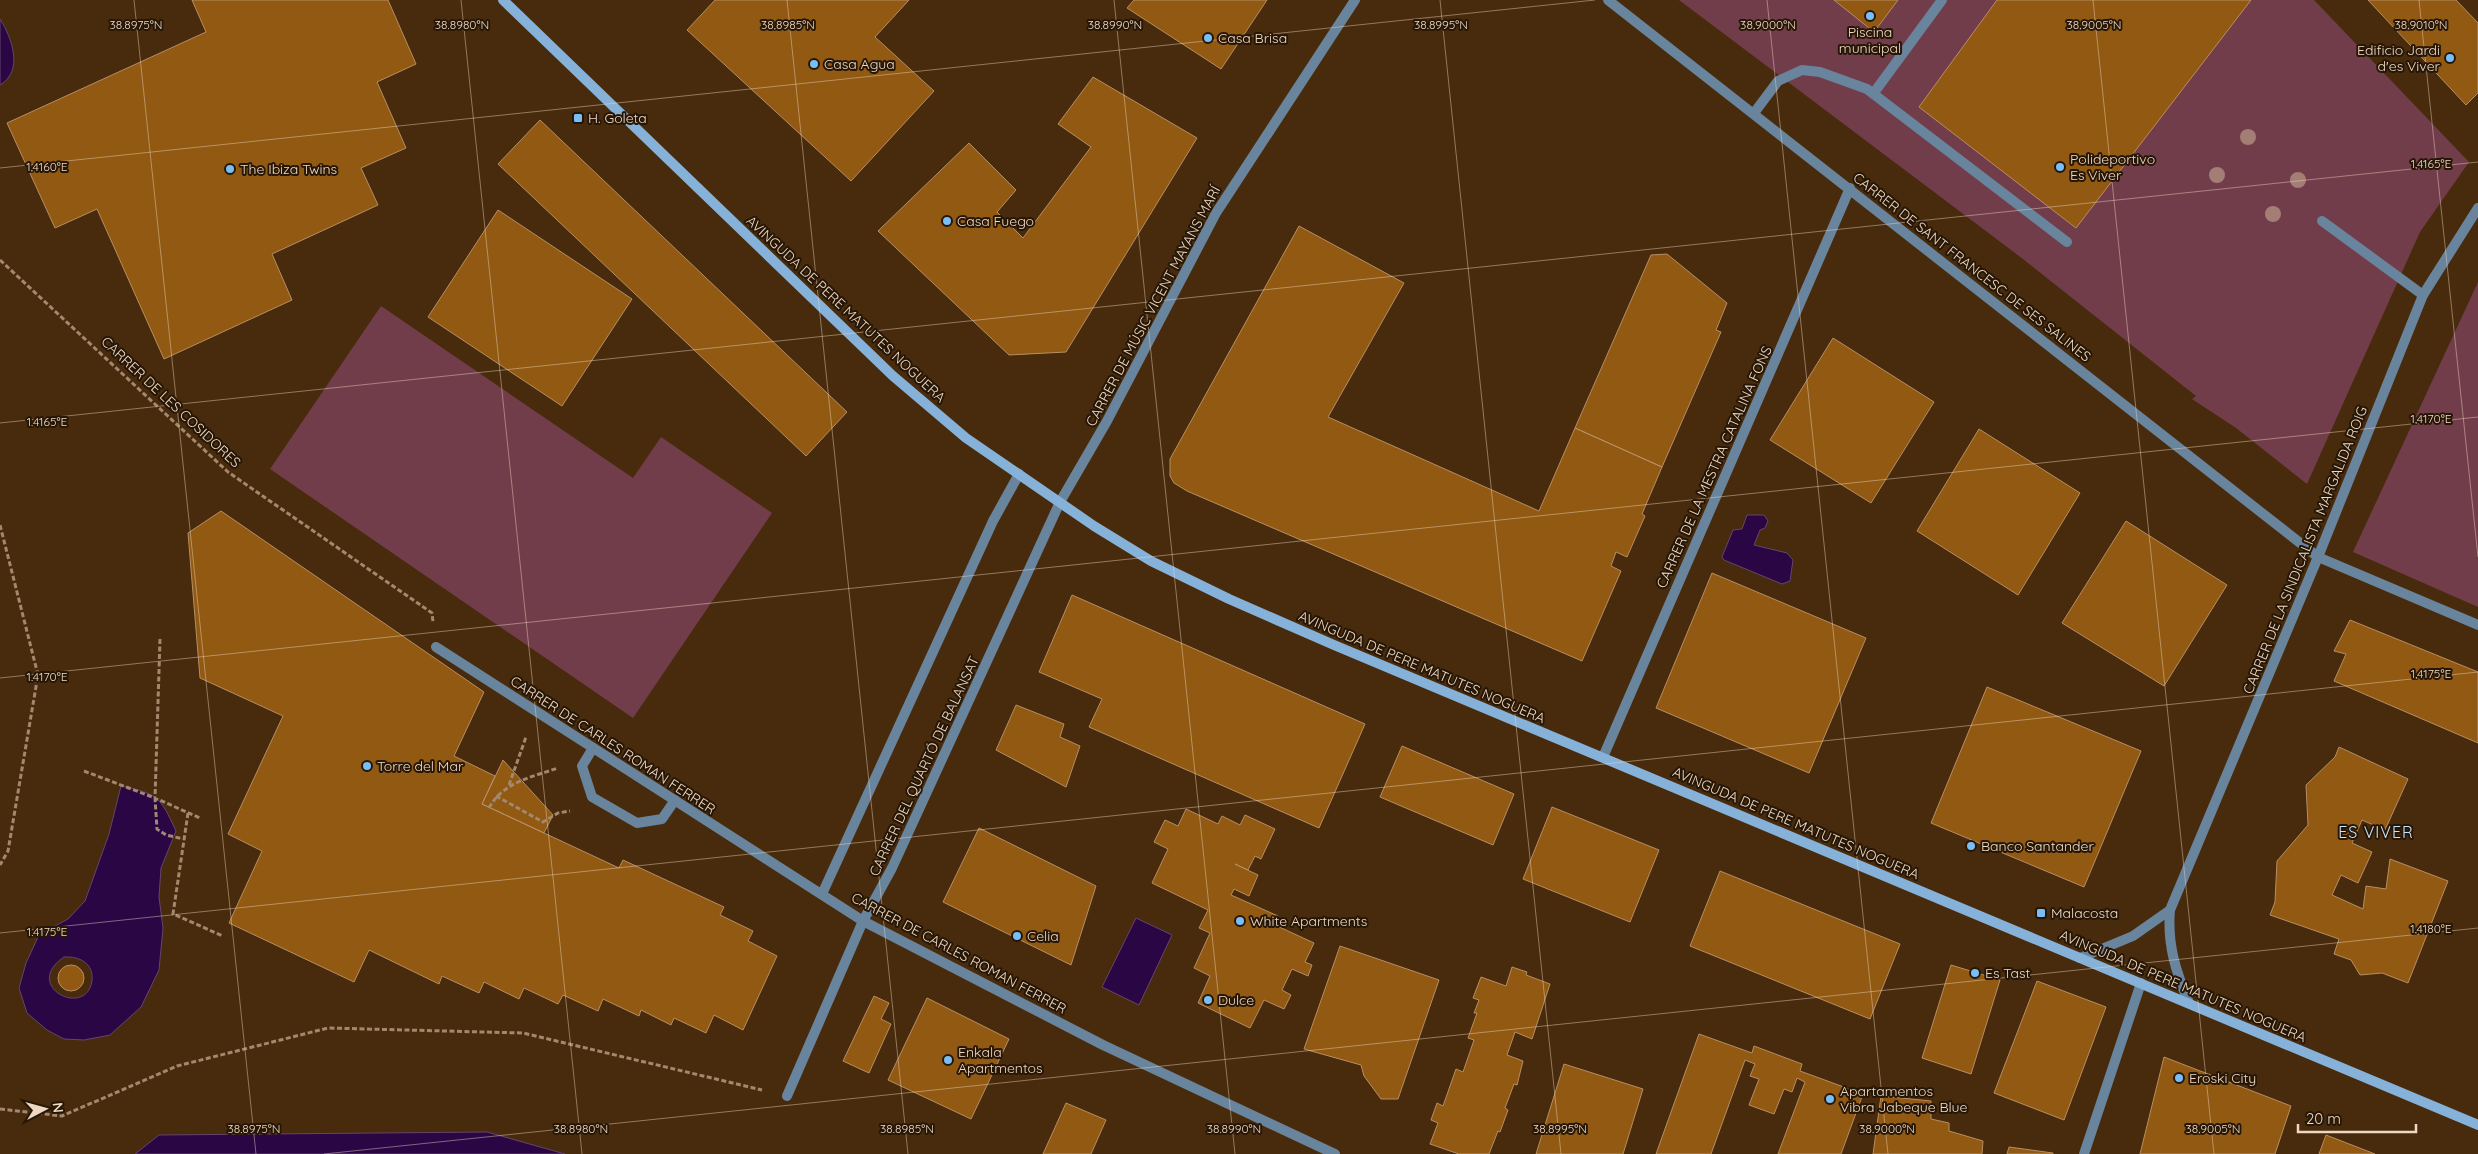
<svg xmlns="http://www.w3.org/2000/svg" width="2478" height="1154" viewBox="0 0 2478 1154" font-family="Quicksand,sans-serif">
	<rect width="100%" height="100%" fill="#472b0c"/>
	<path fill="#723d4a" d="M1679 0H2314L2469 162 2420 232 2307 484 2236 428 2192 399 2196 396 2023 259Z
		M2478 282V607L2353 552Z
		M381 306 633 478 661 437 772 513 633 718 270 469Z"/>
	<path fill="#2b0645" stroke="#66456b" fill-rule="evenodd" d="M0 19C12 38 24 71 0 85Z
		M1747 515H1764L1768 521 1765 528 1760 530 1754 545 1787 553 1793 560 1790 581 1782 584 1724 560 1722 557 1733 530 1742 529Z
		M121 786C159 794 160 797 176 831L161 868 159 897 163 928 159 970 141 1007 110 1035 84 1040 64 1039 47 1030 27 1013 19 988 26 963 39 935 68 919 85 901 109 834ZM64 957C79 956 94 963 92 981 86 1019 21 986 64 957Z
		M1136 918 1172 935 1139 1005 1102 987Z
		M487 1132 565 1154H135L159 1135Z"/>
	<path fill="#915911" stroke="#b88e64" d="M192 0H388L416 64 377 82 406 148 361 168 378 205 272 254 292 300 164 359 97 209 55 228 7 123 206 32Z
		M715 0H909L875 37 934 91 851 181 687 30Z
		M1134 0H1267L1221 69 1127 8Z
		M1834 0H1898L1874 32Z
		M1997 0H2251L2076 228 1919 107Z
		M2368 0H2456L2478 23V93L2466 105Z
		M1093 77 1197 138 1066 352 1009 355 878 231 969 143 1016 190 997 212 1023 238 1091 147 1058 124Z
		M540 120 847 412 806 456 498 164Z
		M498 210 632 299 562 406 428 317Z
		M1299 226 1404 283 1328 417 1539 511 1575 428 1662 467 1642 514 1645 516 1627 557 1616 552 1611 566 1621 571 1582 661 1187 491 1174 483 1170 476V459Z
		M1667 254 1727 303 1716 330 1721 332 1662 467 1575 428 1651 255Z
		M1833 338 1934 402 1871 503 1770 440Z
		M1979 429 2080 493 2018 595 1917 531Z
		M221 511 484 692 454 756 495 776 482 804 619 868 623 860 724 907 720 915 753 931 748 941 777 956 743 1030 714 1015 706 1033 674 1018 671 1025 641 1010 639 1016 603 999 598 1011 563 995 558 1004 524 988 519 999 484 982 479 993 442 976 439 984 369 950 354 982 229 923 262 851 228 834 283 716 200 678 188 533Z
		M2126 521 2227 585 2164 686 2062 623Z
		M1712 573 1866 638 1809 773 1656 708Z
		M1072 595 1365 724 1319 828 1089 727 1102 699 1039 672Z
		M2350 620 2478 672V743L2334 681 2346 654 2334 651Z
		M1987 687 2141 751 2084 887 1931 823Z
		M1016 705 1064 724 1060 737 1080 746 1066 787 996 750Z
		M1402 746 1514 794 1493 845 1380 797Z
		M2339 747 2408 779 2385 830 2362 820 2352 843 2372 852 2358 883 2341 875 2332 895 2363 909 2366 886 2386 889 2390 859 2448 881 2408 983 2382 973 2360 975 2351 960 2334 954 2339 939 2270 915 2275 902 2277 861 2308 825 2306 785 2335 757Z
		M503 760 553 815 544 833 482 804Z
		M1552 807 1659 850 1630 922 1523 879Z
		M1186 809 1218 824 1222 816 1240 825 1245 815 1275 829 1261 859 1255 856 1248 870 1235 864 1258 875 1249 896 1234 889 1231 895 1278 916 1275 925 1314 943 1305 962 1312 965 1308 976 1292 969 1282 990 1291 995 1284 1009 1264 1000 1250 1028 1198 1003 1210 976 1194 968 1210 933 1199 928 1208 910 1152 883 1168 849 1154 842 1165 820 1178 826Z
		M979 828 1096 886 1071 965 943 902Z
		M1720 871 1900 944 1870 1019 1690 946Z
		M1340 946 1439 980 1398 1099H1381L1364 1076 1361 1065 1304 1049Z
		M58 978a13 13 0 1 1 26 0a13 13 0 1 1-26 0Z
		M1951 965 2000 980 1971 1074 1922 1058Z
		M1512 967 1527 972 1526 975 1550 984 1532 1039 1515 1032 1507 1055 1523 1061 1517 1085 1514 1084 1505 1108 1508 1110 1500 1132 1498 1131 1489 1154H1459L1430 1144 1438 1123 1431 1120 1437 1103 1443 1106 1456 1069 1463 1072 1474 1040 1468 1038 1477 1013H1474L1479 1000 1473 998 1481 977 1506 986Z
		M2037 981 2106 1007 2064 1120 1994 1093Z
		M874 996 889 1003 881 1019 891 1024 869 1073 843 1061Z
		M927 998 1009 1039 971 1119 888 1080Z
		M1699 1034 1752 1053 1754 1046 1802 1064 1800 1071 1863 1094 1841 1154H1778L1805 1082 1797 1078 1792 1092 1784 1089 1774 1114 1749 1105 1759 1079 1750 1076 1755 1064 1745 1060 1711 1154H1656Z
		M2164 1057 2291 1106 2275 1154H2140Z
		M1564 1064 1643 1089 1623 1154H1536Z
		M1881 1096 1931 1101V1119L1949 1123V1131L1983 1141 1982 1154H1873Z
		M1066 1103 1106 1120 1091 1154H1043Z
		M2326 1135 2375 1154H2319Z
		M2009 1147 2053 1153V1154H2007Z"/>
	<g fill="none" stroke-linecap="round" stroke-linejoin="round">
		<path stroke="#a2886f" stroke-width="3" stroke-dasharray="5 2.5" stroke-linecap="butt" d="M0 260 228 472 432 613 433 622
			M0 525 38 675 8 851 0 865
			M160 639 155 798 200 818
			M84 771 155 798 157 829 166 835 184 839
			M509 785 526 737
			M496 796 543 822 558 813 570 811
			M489 808C503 782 532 777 558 768
			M188 813 173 914 223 936
			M0 1109 62 1116 177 1066 328 1028 523 1033 762 1090"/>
		<path stroke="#69849d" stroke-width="10" d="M1873 94 1942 0
			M1754 113 1778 81 1802 70 1820 72 1867 89 2067 242
			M2322 221 2423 295
			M593 748 582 766 592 797 637 823 662 819 675 800"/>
		<path stroke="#69849d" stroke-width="10" d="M1608 0 2318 557 2478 625
			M436 647 863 921 1103 1045 1335 1154
			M1603 757 1850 188
			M822 894 993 521 1019 474
			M2080 958 2133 936 2170 910
			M2189 1003C2176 972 2167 945 2170 910L2318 557 2423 295 2478 208
			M787 1096 863 921 892 868 1060 502 1107 421 1216 213 1355 0
			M2084 1154 2141 983"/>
		<path stroke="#86b2d9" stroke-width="10" d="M503 0 893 376 966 438 1094 526 1151 561 1229 599 1334 645 2478 1125"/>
	</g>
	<g fill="#a47e74">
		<circle cx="2248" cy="137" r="8"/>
		<circle cx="2217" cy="175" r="8"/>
		<circle cx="2298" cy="180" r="8"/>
		<circle cx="2273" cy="214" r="8"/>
	</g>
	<path fill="none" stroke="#efd8c3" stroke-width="1" stroke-opacity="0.45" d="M134 0 256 1154M461 0 582 1154M787 0 908 1154M1114 0 1235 1154M1440 0 1561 1154M1767 0 1888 1154M2093 0 2214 1154M2419 0 2478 557M0 168 1595 0M0 423 2478 162M0 678 2478 417M0 933 2478 672M324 1154 2478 928"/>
	<g fill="#7abef8" stroke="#261606" stroke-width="2">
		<circle cx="1870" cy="16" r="5"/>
		<circle cx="1208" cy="38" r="5"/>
		<circle cx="2450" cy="58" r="5"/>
		<circle cx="814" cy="64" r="5"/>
		<rect x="573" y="113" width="10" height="10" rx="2.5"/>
		<circle cx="2060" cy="167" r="5"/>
		<circle cx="230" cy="169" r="5"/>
		<circle cx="947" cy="221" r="5"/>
		<circle cx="367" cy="766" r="5"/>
		<circle cx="1971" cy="846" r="5"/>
		<rect x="2036" y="908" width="10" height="10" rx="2.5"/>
		<circle cx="1240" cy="921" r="5"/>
		<circle cx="1017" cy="936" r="5"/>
		<circle cx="1975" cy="973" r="5"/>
		<circle cx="1208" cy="1000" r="5"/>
		<circle cx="948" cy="1060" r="5"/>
		<circle cx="2179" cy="1078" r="5"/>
		<circle cx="1830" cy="1099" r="5"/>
	</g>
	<g text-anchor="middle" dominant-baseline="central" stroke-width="4" stroke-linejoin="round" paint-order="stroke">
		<g font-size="14" fill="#efd8c3" stroke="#261606" text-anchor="start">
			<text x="1870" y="32" text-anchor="middle">Piscina<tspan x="1870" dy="16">municipal</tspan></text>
			<text x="1218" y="38">Casa Brisa</text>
			<text x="2440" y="50" text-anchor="end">Edificio Jardi<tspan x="2440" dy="16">d'es Viver</tspan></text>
			<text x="824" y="64">Casa Agua</text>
			<text x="588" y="118">H. Goleta</text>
			<text x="2070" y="159">Polideportivo<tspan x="2070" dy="16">Es Viver</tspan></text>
			<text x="240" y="169">The Ibiza Twins</text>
			<text x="957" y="221">Casa Fuego</text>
			<text x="377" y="766">Torre del Mar</text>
			<text x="1981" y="846">Banco Santander</text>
			<text x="2051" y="913">Malacosta</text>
			<text x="1250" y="921">White Apartments</text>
			<text x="1027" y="936">Celia</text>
			<text x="1985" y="973">Es Tast</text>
			<text x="1218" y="1000">Dulce</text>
			<text x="958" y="1052">Enkala<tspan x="958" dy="16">Apartmentos</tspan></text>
			<text x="2189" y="1078">Eroski City</text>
			<text x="1840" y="1091">Apartamentos<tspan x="1840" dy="16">Vibra Jabeque Blue</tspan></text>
		</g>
		<g font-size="14" fill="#efd8c3" stroke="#261606">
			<text transform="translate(1972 267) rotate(38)">CARRER DE SANT FRANCESC DE SES SALINES</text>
			<text transform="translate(1153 306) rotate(-62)">CARRER DE MÚSIC VICENT MAYANS MARÍ</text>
			<text transform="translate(846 309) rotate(43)">AVINGUDA DE PERE MATUTES NOGUERA</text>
			<text transform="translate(171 402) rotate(43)">CARRER DE LES COSIDORES</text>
			<text transform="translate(1714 467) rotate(-66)">CARRER DE LA MESTRA CATALINA FONS</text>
			<text transform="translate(2305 550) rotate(-68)">CARRER DE LA SINDICALISTA MARGALIDA ROIG</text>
			<text transform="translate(1422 667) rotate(23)">AVINGUDA DE PERE MATUTES NOGUERA</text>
			<text transform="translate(613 745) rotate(33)">CARRER DE CARLES ROMAN FERRER</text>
			<text transform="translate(924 766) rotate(-65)">CARRER DEL QUARTÓ DE BALANSAT</text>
			<text transform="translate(1796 823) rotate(23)">AVINGUDA DE PERE MATUTES NOGUERA</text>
			<text transform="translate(959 953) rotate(28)">CARRER DE CARLES ROMAN FERRER</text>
			<text transform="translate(2183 986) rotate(23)">AVINGUDA DE PERE MATUTES NOGUERA</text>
		</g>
		<g font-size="16" letter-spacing="1" fill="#cae2f8" stroke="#261606">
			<text x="2376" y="832">ES VIVER</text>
		</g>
	</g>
	<g font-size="12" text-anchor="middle" fill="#efd8c3" stroke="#261606" stroke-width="4" stroke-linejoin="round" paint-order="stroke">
		<text x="136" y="29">38.8975°N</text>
		<text x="462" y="29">38.8980°N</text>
		<text x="788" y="29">38.8985°N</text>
		<text x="1115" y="29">38.8990°N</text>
		<text x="1441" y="29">38.8995°N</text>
		<text x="1768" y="29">38.9000°N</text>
		<text x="2094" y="29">38.9005°N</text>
		<text x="2421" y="29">38.9010°N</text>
		<text x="2431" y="168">1.4165°E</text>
		<text x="47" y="171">1.4160°E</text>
		<text x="2431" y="423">1.4170°E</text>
		<text x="47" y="426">1.4165°E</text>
		<text x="2431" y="678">1.4175°E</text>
		<text x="47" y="681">1.4170°E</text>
		<text x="2431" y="933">1.4180°E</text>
		<text x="47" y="936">1.4175°E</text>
		<text x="254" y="1133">38.8975°N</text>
		<text x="581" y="1133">38.8980°N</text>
		<text x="907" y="1133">38.8985°N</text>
		<text x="1234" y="1133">38.8990°N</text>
		<text x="1560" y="1133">38.8995°N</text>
		<text x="1887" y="1133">38.9000°N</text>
		<text x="2213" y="1133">38.9005°N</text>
	</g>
	<g transform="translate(45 1109) rotate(84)" stroke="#261606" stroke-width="4" paint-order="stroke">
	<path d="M0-4L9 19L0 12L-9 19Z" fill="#efd8c3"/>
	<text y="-8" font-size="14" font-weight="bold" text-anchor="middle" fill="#efd8c3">N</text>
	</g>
	<path d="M2298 1124v8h118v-8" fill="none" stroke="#efd8c3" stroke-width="2.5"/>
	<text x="2306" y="1124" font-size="15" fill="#efd8c3" stroke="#261606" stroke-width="4" paint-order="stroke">20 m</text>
</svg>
